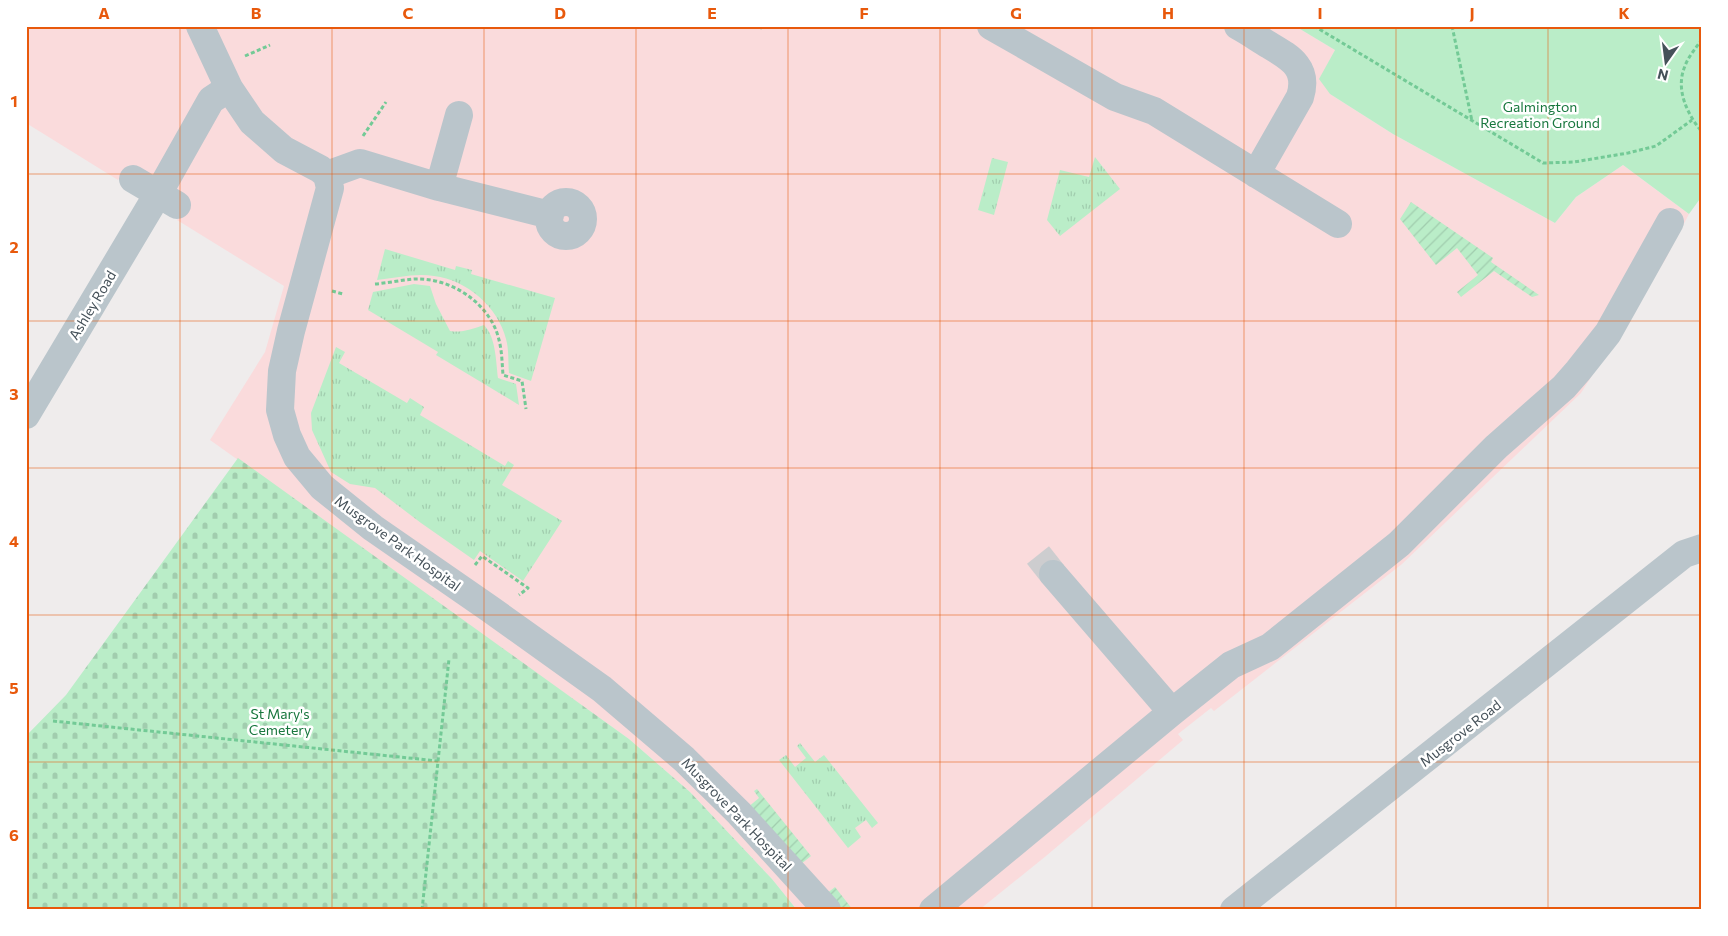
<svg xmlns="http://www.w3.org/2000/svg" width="1728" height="936" viewBox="0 0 1728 936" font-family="Commissioner,sans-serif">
	<defs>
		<pattern id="grass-tufts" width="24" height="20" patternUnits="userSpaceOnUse" patternTransform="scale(1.25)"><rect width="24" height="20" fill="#baedc8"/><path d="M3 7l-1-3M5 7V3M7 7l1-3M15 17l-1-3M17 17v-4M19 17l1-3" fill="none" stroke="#a1cdae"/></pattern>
		<pattern id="cemetery-stones" width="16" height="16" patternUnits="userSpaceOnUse" patternTransform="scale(1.25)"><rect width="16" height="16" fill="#baedc8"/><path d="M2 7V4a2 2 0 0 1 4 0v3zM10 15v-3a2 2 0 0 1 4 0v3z" fill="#a1cdae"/></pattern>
		<pattern id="garden-furrows" width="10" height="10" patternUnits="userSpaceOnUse" patternTransform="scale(1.25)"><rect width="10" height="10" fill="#baedc8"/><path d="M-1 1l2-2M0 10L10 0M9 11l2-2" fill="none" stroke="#a1cdae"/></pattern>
	</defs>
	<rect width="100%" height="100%" fill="#efecec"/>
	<path fill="#fadbdc" d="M26 26H1295L1335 50 1327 65 1330 94 1393 134 1555 223 1576 197 1623 165 1689 214 1665 260 1581 393 1402 564 1214 711 1211 708 1178 734 1183 740 1046 856 979 910H797L772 879 690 792 629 739 210 440 265 352 284 286 177 220 189 201 129 165 118 180 26 123Z"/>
	<path fill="url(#grass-tufts)" d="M1095 157 1120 189 1060 236 1047 220 1060 170 1089 177Z
		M992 158 1008 162 994 215 978 210Z
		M385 249 455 270 456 266 472 270 471 274 555 298 531 381 509 373C508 362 509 349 506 339 498 307 467 280 434 276 415 273 396 278 377 280Z
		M414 284 430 286 436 304 450 331C462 333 472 329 484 325 496 337 496 362 498 378L516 384 519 405 436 355 438 352 368 310 373 292Z
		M336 347 345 352 339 363 407 403 410 398 424 407 420 415 505 466 508 461 514 465 502 485 562 521 523 581 480 551 474 560 421 523 375 488 350 484 331 472 312 430 311 413Z
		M800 743 815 762 824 755 878 823 872 828 866 820 855 828 861 837 848 848 779 760 786 755 795 767 806 758 797 746Z"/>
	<path fill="url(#cemetery-stones)" d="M238 458 629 739 690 792 772 879 797 910H26V736L66 695Z"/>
	<path fill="#baedc8" d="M1295 26H1702V196L1689 214 1623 165 1576 197 1555 223 1393 134 1330 94 1319 79 1335 50Z"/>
	<path fill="url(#garden-furrows)" d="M1411 202 1493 258 1491 262 1539 295 1532 297 1494 271 1461 297 1457 292 1478 275 1457 248 1436 265 1400 219Z
		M757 789 811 856 801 864 747 808 759 798 754 791Z
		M835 887 853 910H843L826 894Z"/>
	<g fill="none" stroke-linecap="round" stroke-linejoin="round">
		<path stroke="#cdcdcf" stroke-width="28" stroke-dasharray="28 14" stroke-linecap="butt" d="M1038 555 1053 574"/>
		<path stroke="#73ca96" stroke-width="3" stroke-dasharray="4 2.5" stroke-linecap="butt" d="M1314 26 1543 163 1574 162 1628 153 1656 146 1692 120
			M1452 26 1472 121
			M760 29 761 26
			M1702 39C1696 48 1688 57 1685 66 1675 89 1687 114 1702 132
			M245 56 270 45
			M363 136 386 102
			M375 284C388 283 401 280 414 279 451 277 491 304 499 340 502 351 502 363 503 375L522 381 526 409
			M332 291 343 294
			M475 565 482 556 528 588 519 595
			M53 721 438 761
			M422 910 449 659"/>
		<path stroke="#bac5cb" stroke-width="28" d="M200 26 229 88 252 122 284 150 320 169 327 175 330 188 291 331 282 371 280 410 287 435 297 457 322 487 373 528 490 609 602 689 684 759 739 813 827 910
			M991 26 1115 97 1154 111 1338 224
			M1238 26C1249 32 1259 39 1269 45 1291 58 1309 68 1300 97L1256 174
			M327 175 360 163 439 187 550 215
			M133 179 177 205
			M439 187 459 115
			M549 219a17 17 0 1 1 34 0a17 17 0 1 1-34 0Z
			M26 415 162 187 211 100 229 88
			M1053 574 1172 712
			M933 910 1172 712 1231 665 1270 647 1399 544 1496 447 1564 387 1578 371 1608 333 1670 222
			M1234 910 1684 554 1702 548"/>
	</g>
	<path fill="none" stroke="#e8590c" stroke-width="1" stroke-opacity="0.55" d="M180 26V910M332 26V910M484 26V910M636 26V910M788 26V910M940 26V910M1092 26V910M1244 26V910M1396 26V910M1548 26V910M26 174H1702M26 321H1702M26 468H1702M26 615H1702M26 762H1702"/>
	<g text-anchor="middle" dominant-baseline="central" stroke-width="5" stroke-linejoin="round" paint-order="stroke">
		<g font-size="14" fill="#18773e" stroke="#fff">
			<text x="1540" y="106">Galmington<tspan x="1540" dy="16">Recreation Ground</tspan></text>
			<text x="280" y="713">St Mary's<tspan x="280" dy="16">Cemetery</tspan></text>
		</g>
		<g font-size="14" fill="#455159" stroke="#fff">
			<text transform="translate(92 305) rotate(-59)">Ashley Road</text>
			<text transform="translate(398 543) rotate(36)">Musgrove Park Hospital</text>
			<text transform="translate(1460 733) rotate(-38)">Musgrove Road</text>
			<text transform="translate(737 814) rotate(46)">Musgrove Park Hospital</text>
		</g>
	</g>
	<rect width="1728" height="936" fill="none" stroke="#ffffff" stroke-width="55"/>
	<g transform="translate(1666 62) rotate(194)" stroke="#ffffff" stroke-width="4" paint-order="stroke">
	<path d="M0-4L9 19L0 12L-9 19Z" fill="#455159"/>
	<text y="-8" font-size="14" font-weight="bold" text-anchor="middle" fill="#455159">N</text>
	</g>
	<rect x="28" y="28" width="1672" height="880" fill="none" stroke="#e8590c" stroke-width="2"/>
	<g font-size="16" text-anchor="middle" font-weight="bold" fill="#e8590c">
		<text x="104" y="19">A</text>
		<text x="256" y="19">B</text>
		<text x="408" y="19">C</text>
		<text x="560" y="19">D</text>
		<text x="712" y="19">E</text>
		<text x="864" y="19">F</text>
		<text x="1016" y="19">G</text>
		<text x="1168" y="19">H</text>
		<text x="1320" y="19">I</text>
		<text x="1472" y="19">J</text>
		<text x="1624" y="19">K</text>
		<text x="14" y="107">1</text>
		<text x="14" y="253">2</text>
		<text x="14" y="400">3</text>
		<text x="14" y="547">4</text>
		<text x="14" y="694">5</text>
		<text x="14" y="841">6</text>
	</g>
</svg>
